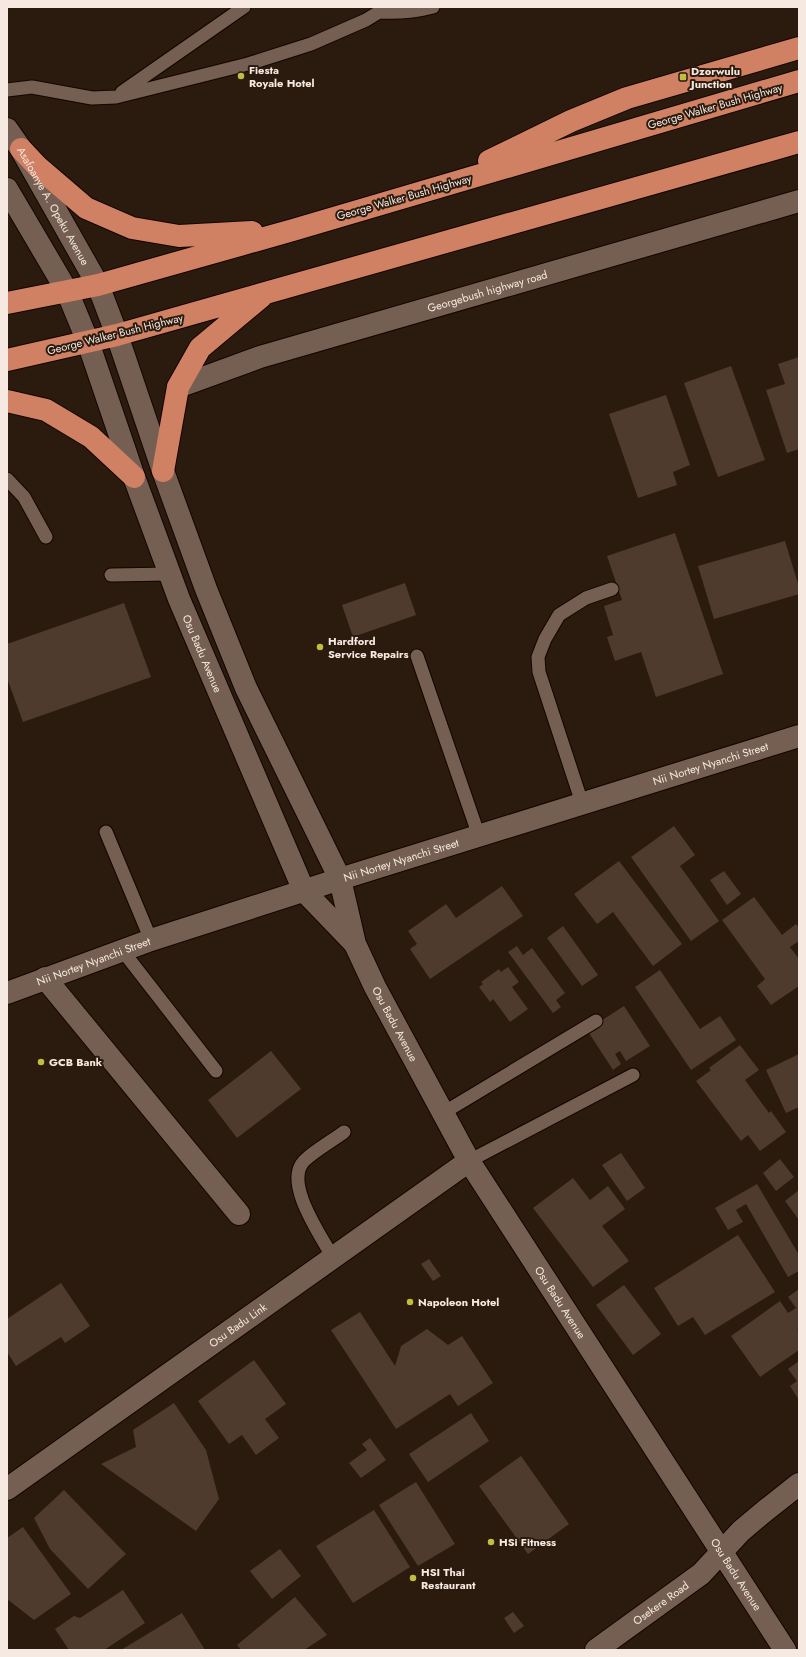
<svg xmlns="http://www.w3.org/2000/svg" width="806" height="1657" viewBox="0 0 806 1657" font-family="Jost,sans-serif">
	<rect width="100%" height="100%" fill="#2b1a0e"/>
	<path fill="#4e3b2e" d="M799 357V449L787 453 766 390 785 384 778 364Z
		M731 366 765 460 718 477 684 383Z
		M666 395 690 465 673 472 677 485 638 498 609 414Z
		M675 533 723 674 656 697 641 652 615 661 607 637 613 635 604 606 622 600 607 556Z
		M785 541 799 587V594L714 619 698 566Z
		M405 583 416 615 353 637 342 605Z
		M124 603 151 677 23 722 7 678V644Z
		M674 826 695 855 680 866 719 921 691 941 631 857Z
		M619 861 682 944 653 966 613 912 597 924 574 894Z
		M724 871 741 894 727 905 710 880Z
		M502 886 523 916 430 979 410 949 417 944 408 931 446 904 456 918Z
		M754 897 782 935 796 924 799 928V941L790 947 799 959V986L771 1005 757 986 765 979 722 920Z
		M563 926 598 975 582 986 547 938Z
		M517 946 523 955 532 948 565 993 556 1000 561 1007 553 1013 508 952Z
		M508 967 519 982 512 987 528 1009 510 1022 493 999 490 1002 479 987 483 984 481 982 499 969 501 972Z
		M660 970 700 1029 720 1016 736 1040 691 1070 635 987Z
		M624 1006 650 1046 626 1061 620 1051 615 1054 621 1064 613 1070 587 1030Z
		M740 1045 759 1070 745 1080 769 1113 771 1111 786 1132 760 1151 748 1135 741 1141 696 1081 711 1070 709 1068Z
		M271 1051 301 1089 237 1138 208 1100Z
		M799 1054V1107L786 1113 766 1070Z
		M621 1153 645 1188 627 1201 602 1165Z
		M780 1159 794 1177 776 1191 763 1173Z
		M573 1178 590 1200 608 1186 625 1209 602 1226 629 1261 593 1287 533 1208Z
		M757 1184 799 1255V1271L788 1277 746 1204 736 1210 743 1222 728 1230 715 1208Z
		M799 1190V1220L785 1201Z
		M738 1235 775 1292 705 1335 693 1317 678 1326 654 1288Z
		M429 1259 441 1276 433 1281 421 1264Z
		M61 1283 90 1326 65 1343 61 1337 16 1366 7 1352V1319Z
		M624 1285 661 1334 633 1355 596 1305Z
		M799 1289V1327L797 1328 799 1330V1350L760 1377 731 1336 780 1301 788 1313 796 1308 788 1297Z
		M360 1312 395 1366 401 1346 427 1329 448 1345 462 1336 493 1383 458 1406 450 1394 396 1429 331 1330Z
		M254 1360 286 1404 265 1419 279 1438 256 1455 242 1435 229 1444 198 1401Z
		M799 1361V1400L790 1386 797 1381 788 1369Z
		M174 1403 206 1450 219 1499 196 1531 101 1464 136 1447 133 1430Z
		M471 1413 489 1441 428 1482 409 1454Z
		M370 1438 386 1460 361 1478 349 1463 367 1450 362 1444Z
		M521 1456 569 1524 528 1554 479 1486Z
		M416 1482 455 1544 418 1566 379 1505Z
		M64 1490 126 1554 88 1589 50 1549 34 1518Z
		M374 1510 410 1567 353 1603 316 1546Z
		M23 1527 71 1594 34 1620 7 1599V1538Z
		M280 1549 301 1576 272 1599 250 1571Z
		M123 1590 145 1623 104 1650H69L55 1629 74 1616 80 1618Z
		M295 1597 327 1635 304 1650H241L237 1645Z
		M513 1612 524 1626 514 1633 504 1618Z
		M182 1613 205 1650H121Z"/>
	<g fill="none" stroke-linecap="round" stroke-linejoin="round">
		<g stroke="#130500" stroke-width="15">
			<path id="lane" d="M379 12C398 13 414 12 433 7
				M7 90 32 87 92 98 116 97 248 64 311 44 366 20 379 12 380 7
				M122 92 244 7
				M7 479 24 497 46 537
				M111 575 170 574
				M417 656 479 836
				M582 803 539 672 538 657 545 639 559 615 586 598 612 589
				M106 832 151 940
				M122 950 216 1071
				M443 1113 596 1021
				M469 1161 633 1075
				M333 1258C322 1237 283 1183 304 1161 314 1151 332 1141 344 1132"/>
		</g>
		<g stroke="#130500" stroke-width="24">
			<g id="street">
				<path id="s1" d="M117 335 163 471 206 589 246 688 340 879 355 944 375 987 469 1161 785 1650"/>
				<path id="s2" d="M88 342 134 477 179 599 304 891 354 943"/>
				<path id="s3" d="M178 387 260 357 799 201"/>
				<path d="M45 978 239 1214"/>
				<path id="s4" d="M7 993 151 940 340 879 799 736"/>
				<path id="s5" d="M7 1489 469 1161"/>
				<path id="s6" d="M596 1650 701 1574 741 1531 766 1510 799 1484"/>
			</g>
		</g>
		<g stroke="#130500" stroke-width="24">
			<g id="secondary">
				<path id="s7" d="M7 129 21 149 98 285 117 335"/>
				<path d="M7 189 67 291 88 342"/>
			</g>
		</g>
		<g stroke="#130500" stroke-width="24">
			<path id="highway" d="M21 149 37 166 86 208 132 228 179 236 252 232
				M489 161 571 121 627 98 799 48
				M7 303 98 285 293 230 799 81
				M7 360 117 335 799 142
				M7 401 46 410 91 437 134 477
				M163 471 178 387 200 348 261 297"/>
		</g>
		<use href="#lane" stroke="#745f52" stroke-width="13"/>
		<use href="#street" stroke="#745f52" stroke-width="22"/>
		<use href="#secondary" stroke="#745f52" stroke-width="22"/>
		<use href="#highway" stroke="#d08063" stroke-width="22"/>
	</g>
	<g fill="#c0be40" stroke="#2b1a0e" stroke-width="1.5">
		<circle cx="241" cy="76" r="4"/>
		<rect x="679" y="73" width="8" height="8" rx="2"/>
		<circle cx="320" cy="647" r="4"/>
		<circle cx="41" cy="1062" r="4"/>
		<circle cx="410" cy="1302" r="4"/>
		<circle cx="491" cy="1542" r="4"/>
		<circle cx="413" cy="1578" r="4"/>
	</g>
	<g text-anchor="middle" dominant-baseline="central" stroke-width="4" stroke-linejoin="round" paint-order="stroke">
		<g font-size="11" font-weight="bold" fill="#f5e9e1" stroke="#2b1a0e" text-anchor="start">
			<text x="249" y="70">Fiesta<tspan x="249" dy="13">Royale Hotel</tspan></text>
			<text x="691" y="71">Dzorwulu<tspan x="691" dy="13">Junction</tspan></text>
			<text x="328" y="641">Hardford<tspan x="328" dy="13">Service Repairs</tspan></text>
			<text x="49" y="1062">GCB Bank</text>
			<text x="418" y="1302">Napoleon Hotel</text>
			<text x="499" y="1542">HSi Fitness</text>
			<text x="421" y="1572">HSI Thai<tspan x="421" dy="13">Restaurant</tspan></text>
		</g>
		<g font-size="11" fill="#f5e9e1" stroke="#2b1a0e">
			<text transform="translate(715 106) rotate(-16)">George Walker Bush Highway</text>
			<text transform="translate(404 197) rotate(-16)">George Walker Bush Highway</text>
			<text stroke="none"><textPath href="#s7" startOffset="90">Asafoanye A. Opeku Avenue</textPath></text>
			<text stroke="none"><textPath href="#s3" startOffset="324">Georgebush highway road</textPath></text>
			<text transform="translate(115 334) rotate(-14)">George Walker Bush Highway</text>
			<text stroke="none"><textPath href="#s2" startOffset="332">Osu Badu Avenue</textPath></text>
			<text stroke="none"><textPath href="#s4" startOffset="740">Nii Nortey Nyanchi Street</textPath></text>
			<text stroke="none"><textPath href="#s4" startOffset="416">Nii Nortey Nyanchi Street</textPath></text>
			<text stroke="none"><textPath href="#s4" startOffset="92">Nii Nortey Nyanchi Street</textPath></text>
			<text stroke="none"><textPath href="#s1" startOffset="745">Osu Badu Avenue</textPath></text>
			<text stroke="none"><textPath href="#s1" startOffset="1069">Osu Badu Avenue</textPath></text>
			<text stroke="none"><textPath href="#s5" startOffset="283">Osu Badu Link</textPath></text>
			<text stroke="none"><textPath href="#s1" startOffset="1393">Osu Badu Avenue</textPath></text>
			<text stroke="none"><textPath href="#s6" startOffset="80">Osekere Road</textPath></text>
		</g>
	</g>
	<rect width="806" height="1657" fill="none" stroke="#f5e9e1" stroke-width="16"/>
</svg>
